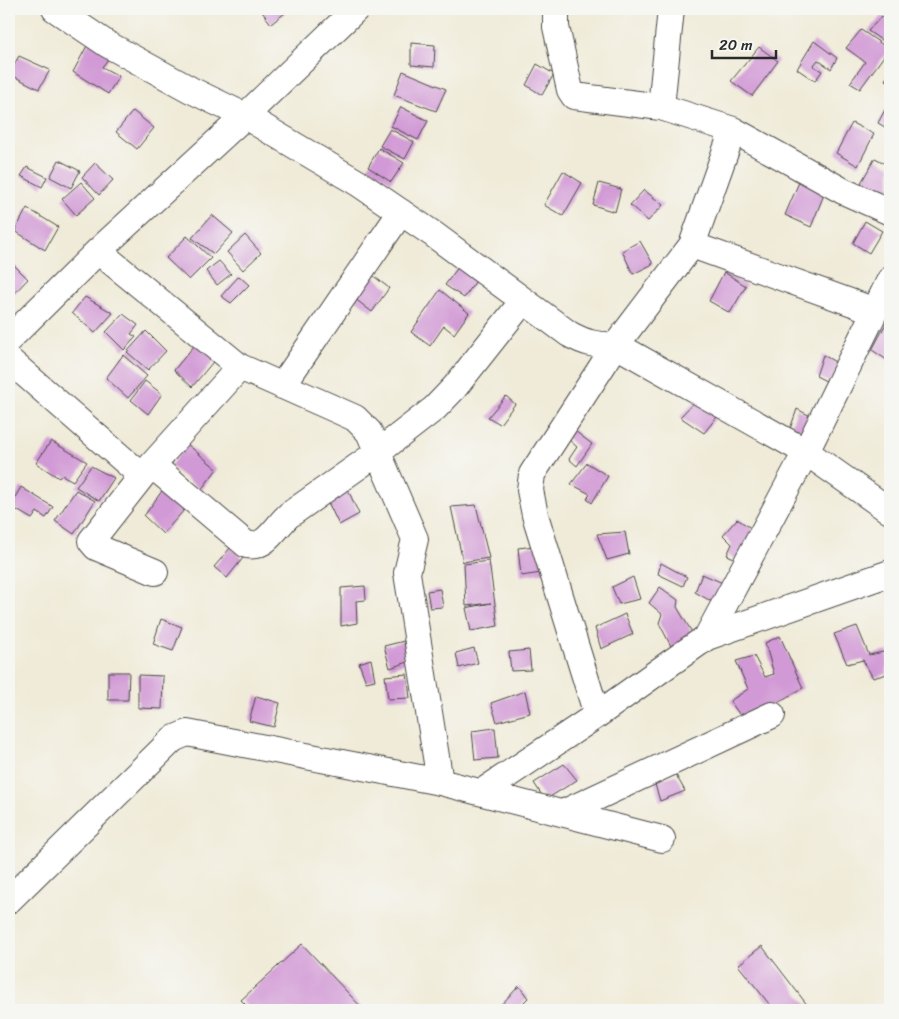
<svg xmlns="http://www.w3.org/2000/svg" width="899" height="1019" viewBox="0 0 899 1019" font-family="Sriracha,sans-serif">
	<rect width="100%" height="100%" fill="#f6f6f2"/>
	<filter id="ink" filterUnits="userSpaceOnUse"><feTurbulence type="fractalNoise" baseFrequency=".02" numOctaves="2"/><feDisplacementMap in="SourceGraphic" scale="10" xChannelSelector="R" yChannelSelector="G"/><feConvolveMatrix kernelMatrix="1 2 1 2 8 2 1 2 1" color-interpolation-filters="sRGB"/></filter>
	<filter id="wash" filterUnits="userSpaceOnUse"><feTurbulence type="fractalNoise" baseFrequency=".0096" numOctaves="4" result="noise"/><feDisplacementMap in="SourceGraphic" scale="20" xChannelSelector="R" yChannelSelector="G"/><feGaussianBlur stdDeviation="1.12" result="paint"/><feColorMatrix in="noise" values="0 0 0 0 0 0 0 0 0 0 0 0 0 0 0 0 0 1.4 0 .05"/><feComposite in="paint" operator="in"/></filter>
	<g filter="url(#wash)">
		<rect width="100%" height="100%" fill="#f0ebd8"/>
		<g id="blocks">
			<path fill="#d199d5" d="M260 9H290L271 24Z
				M882 16 890 22V35L884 42 868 31Z
				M861 30 889 49 860 89 850 83 865 62 846 48Z
				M90 40 113 53 102 67 119 76 108 94 73 72Z
				M814 41 837 58 831 69 818 60 813 66 822 71 815 81 797 69Z
				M411 43 435 45 434 67 411 65Z
				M759 47 778 61 752 96 731 81Z
				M19 56 50 70 39 89 9 74Z
				M537 64 554 74 542 95 526 85Z
				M403 71 446 89 436 111 394 95Z
				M890 73V83L885 80Z
				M890 100V130L878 123Z
				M401 107 428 121 418 140 391 126Z
				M133 111 154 128 137 149 116 132Z
				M852 123 874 134 858 166 836 153Z
				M390 129 414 142 405 159 380 146Z
				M379 148 404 163 391 182 368 167Z
				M875 158 890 166V187L883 200 858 188Z
				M59 160 80 171 71 188 50 177Z
				M95 163 113 180 99 195 82 177Z
				M27 167 47 177 42 187 21 176Z
				M563 171 582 183 563 216 544 205Z
				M802 175 827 187 811 227 785 215Z
				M81 182 95 198 76 215 62 199Z
				M599 183 621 189 615 212 593 205Z
				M644 190 663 205 648 221 630 205Z
				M27 208 58 227 45 250 15 231Z
				M212 215 233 233 214 254 192 238Z
				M865 221 882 231 869 253 853 243Z
				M245 235 261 253 243 270 227 252Z
				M187 236 211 258 189 280 166 258Z
				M640 241 653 264 633 274 622 251Z
				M9 260 28 279 9 299Z
				M219 261 231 274 217 285 206 271Z
				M459 266 478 278 464 298 445 285Z
				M724 272 746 286 730 313 709 301Z
				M371 274 389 288 372 312 354 298Z
				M239 276 249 285 231 303 221 296Z
				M440 290 469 313 454 334 444 326 430 346 411 332Z
				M85 297 113 313 95 333 72 313Z
				M123 314 138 325 131 334 136 337 124 350 106 332Z
				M890 316V362L872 350Z
				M146 331 166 351 148 370 127 352Z
				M198 341 217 357 192 387 174 370Z
				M123 355 147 376 128 398 106 378Z
				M823 355 839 364 830 383 816 376Z
				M145 381 162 394 148 414 131 400Z
				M506 396 515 404 500 424 488 417Z
				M700 396 724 408 704 433 680 417Z
				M797 409 816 419 808 439 790 429Z
				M571 428 592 444 577 466 569 459 577 447 566 437Z
				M51 441 87 462 73 481 62 475 59 478 36 463Z
				M187 444 217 469 201 490 170 466Z
				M587 463 608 476 592 503 587 499 590 494 571 484Z
				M91 466 114 478 99 501 76 487Z
				M167 484 192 501 163 534 144 516Z
				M21 487 53 507 46 518 37 512 32 519 10 506Z
				M76 490 95 501 74 534 55 521Z
				M348 490 359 514 339 525 328 502Z
				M476 505 489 558 463 562 451 507Z
				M737 519 754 530 739 560 727 555 732 544 723 535Z
				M625 532 629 554 607 560 597 534Z
				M543 545 548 572 521 576 518 548Z
				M231 547 243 558 227 578 214 567Z
				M489 561 498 626 471 631 466 608 491 603 466 606 464 564Z
				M661 563 687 577 683 586 658 574Z
				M702 574 725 584 714 603 695 592Z
				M633 577 640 599 619 604 612 587Z
				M365 586 366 600 356 601 357 623 341 626V588Z
				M660 587 678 600 677 607 693 634 673 650 659 623 662 614 649 603Z
				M440 589 443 607 430 608 427 591Z
				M625 614 633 634 601 649 595 628Z
				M161 619 182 627 173 651 153 644Z
				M857 626 869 655 888 651 887 674 873 678 863 660 847 664 834 634Z
				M780 636 803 688 744 721 730 701 748 689 736 661 754 656 765 677 774 674 765 643Z
				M404 641 408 662 390 668 384 646Z
				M474 648 478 663 459 668 456 653Z
				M529 650 531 670 511 671 509 652Z
				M371 659 375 680 366 682 359 663Z
				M108 672H129L128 700H108Z
				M407 674 410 698 388 699 385 676Z
				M138 675 163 676 162 709 138 708Z
				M525 691 530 713 497 722 491 703Z
				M256 696 280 703 274 727 249 721Z
				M495 728 498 758 475 760 472 731Z
				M564 764 577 780 545 800 534 783Z
				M676 775 685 791 660 801 654 781Z
				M302 944 364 1010H251L241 1000Z
				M762 946 808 1006 802 1010H774L738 965Z
				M519 986 528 998 516 1010H496Z"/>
		</g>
	</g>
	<g filter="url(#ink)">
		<use href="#blocks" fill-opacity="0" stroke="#494845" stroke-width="1"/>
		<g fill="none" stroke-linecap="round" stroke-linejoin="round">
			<g stroke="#494845" stroke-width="28">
				<path id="minor" d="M55 9 107 44 191 90 245 116 358 183 433 234 569 334C585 343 597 346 616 345L806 452 890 511
					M556 9V27L570 90 574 96 661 107 733 130 843 191 890 212
					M661 107 671 9
					M692 245 733 130
					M98 251 240 367 355 418 369 432 415 539 407 573 440 782
					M9 339 98 251 245 116 356 9
					M9 360 142 476
					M282 386 401 212
					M152 465 247 545C266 549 276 526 289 515L377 453 435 408 455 387 523 301
					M155 572 96 547 91 541 142 476 240 367
					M707 637 890 573
					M597 715 707 637 806 452 890 280
					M482 792 597 715 535 515 530 490 532 474 616 345 692 245 875 311
					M563 813 772 715
					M9 900 173 739 187 733 440 782 662 839"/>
			</g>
			<use href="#minor" stroke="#fff" stroke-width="26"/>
		</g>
	</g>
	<rect width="899" height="1019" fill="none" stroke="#f6f6f2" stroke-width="30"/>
	<path d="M712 50v8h64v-8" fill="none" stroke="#2b2b2b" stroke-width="2.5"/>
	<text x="719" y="50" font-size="15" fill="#2b2b2b" stroke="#f6f6f2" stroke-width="4" paint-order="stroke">20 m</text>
</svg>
